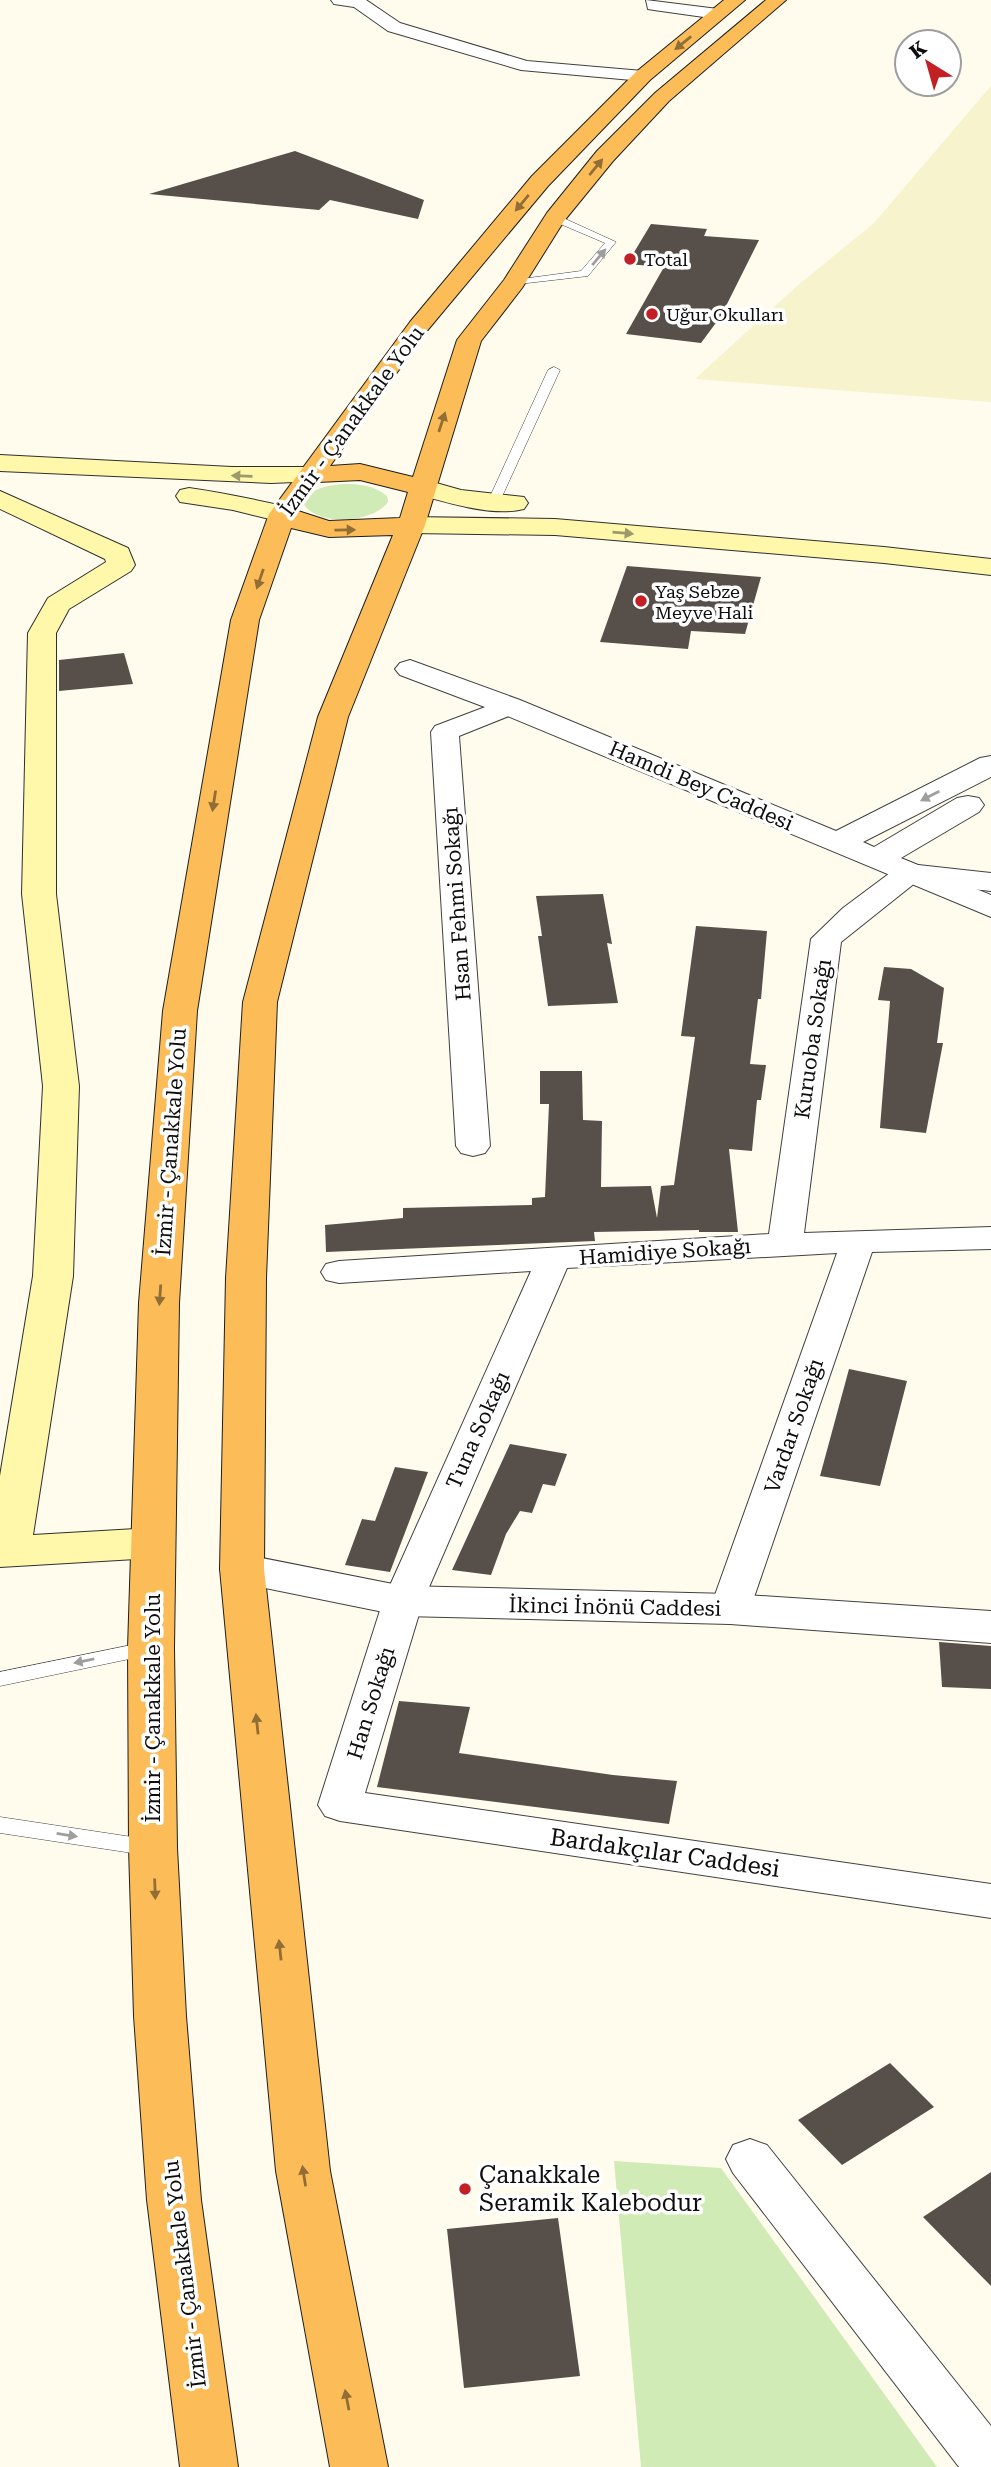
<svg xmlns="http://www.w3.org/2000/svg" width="991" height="2467" viewBox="0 0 991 2467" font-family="'Roboto Serif',serif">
	<rect width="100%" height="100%" fill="#fffcee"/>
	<path fill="#f6f3cd" d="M991 86V402L695 379 797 286 874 223Z"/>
	<path fill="#d1ebb6" d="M343 484C359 484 374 485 387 496L388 502C374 523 316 527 303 503 313 487 326 486 343 484Z
		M614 2161 721 2168 937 2467H641Z"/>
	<path fill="#574f49" d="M295 151 424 200 418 219 330 200 319 210 149 194Z
		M651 224 707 229 704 236 759 240 721 316 701 343 626 334 664 267 627 264Z
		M627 566 761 577 745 634 691 631 688 649 600 642Z
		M124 653 133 684 59 691V660Z
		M603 894 612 944 607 943 618 1003 548 1006 538 936H542L536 896Z
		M696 926 767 931 761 999H758L750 1064 766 1065 761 1100H757L752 1151 729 1149 738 1232H699V1230L594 1232 595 1241 326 1252 325 1225 403 1218V1208L532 1205V1198L545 1197 549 1104H540V1071H582L583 1120 602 1121 601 1187 651 1186 657 1218 661 1186 674 1185 695 1037 681 1036Z
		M884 967 911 969 944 988 937 1043H943L926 1133 880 1128 890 1001 878 1000Z
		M849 1369 907 1381 880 1486 820 1476Z
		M510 1444 567 1454 555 1486 543 1484 532 1513 520 1511 506 1534 491 1575 452 1570Z
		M395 1467 428 1472 390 1572 345 1565 362 1519 375 1521Z
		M939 1642 991 1646V1689L942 1687Z
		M399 1701 470 1707 459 1753 613 1775 677 1781 669 1824 377 1787Z
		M890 2063 934 2107 842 2165 798 2120Z
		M991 2172V2286L923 2217Z
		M558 2218 580 2376 464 2388 447 2229Z"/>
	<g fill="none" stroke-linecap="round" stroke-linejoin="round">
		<g stroke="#404040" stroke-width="1">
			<path id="service" d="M551 216H559L616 242 588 276 510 285 509 283 514 280 581 271 605 243 551 220Z
				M554 367 560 370 500 501 490 504 488 501 548 370Z
				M151 1641 158 1643 161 1648 158 1653 0 1686V1672Z
				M0 1817 152 1840 160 1842 163 1848 160 1854 152 1856 0 1833Z"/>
		</g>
		<g stroke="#404040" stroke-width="2">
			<path id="minor" d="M331 0H366L400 23 527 61 643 71 652 76 643 81 521 70 388 31 354 7 334 4Z
				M646 0 718 9 727 14 718 19 654 10 648 9Z
				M509 698 519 700 523 706 519 712 459 736 490 1146 485 1153 473 1156 461 1153 456 1146 431 732 435 726Z
				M909 864 991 873V891L915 883 841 942 804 1233 991 1227V1249L872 1252 750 1609 744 1619 730 1623 716 1619 710 1609 837 1253 567 1268 423 1601 365 1793 991 1884V1918L340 1821 325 1816 318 1805 383 1601 531 1271 339 1283 326 1280 321 1272 326 1264 339 1261 769 1234 811 939 843 908 898 867Z
				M750 2139 767 2145 991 2426V2467H959L733 2173 726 2159 733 2145Z"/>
		</g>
		<g stroke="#404040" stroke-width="2">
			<path id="tertiary" d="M410 660 520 700 836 831 980 758 991 756V777L863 842 874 847 957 798 968 796 979 798 984 805 979 812 901 858 991 895V917L498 712 400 675 395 669 400 663Z
				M242 1554 403 1586 730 1594 991 1611V1643L730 1624 403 1616 226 1580 220 1569 226 1558Z"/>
		</g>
		<g stroke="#2f2f2f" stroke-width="2">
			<path id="secondary" d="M0 455 232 467H310L319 469 323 475 319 481 271 483 0 471Z
				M422 479 461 490 524 497 528 503 524 509C491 517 445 502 413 493L409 487 413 481Z
				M189 488C224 493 257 500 292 508L295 514 292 520 282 522 233 510 180 502 176 496 180 490Z
				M0 491 128 548 135 565 131 571 69 609 56 633V894L79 1086 73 1276 33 1535 153 1528 168 1533 175 1543 168 1553 153 1558 0 1567V1476L33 1276 43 1086 22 894 28 633 48 598 106 562 105 559 0 509Z
				M411 517 555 519 884 547 991 559V575L884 563 555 535 411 533 401 531 397 525 401 519Z"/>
		</g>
		<g stroke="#1e1e1e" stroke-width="2">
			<path id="trunk" d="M724 0H745L650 80 548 186 426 332 330 466 360 464 413 477 457 340 504 280 547 213 597 151 655 93 766 0H786L669 101 613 161 564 221 522 288 481 341 425 525 348 717 277 1002 266 1278 264 1569 330 2171 388 2467H330L276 2171 220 1569 226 1278 243 1002 318 717 393 535 329 537 291 528 259 620 197 1011 179 1303 174 1648 177 1848 186 2016 201 2200 238 2467H180L147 2200 134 2016 129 1848 128 1648 139 1303 163 1011 231 620 269 514 410 322 532 176 636 72ZM360 480 408 492 400 518 329 521 298 511 318 482Z"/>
		</g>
		<use href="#service" fill="#fff" fill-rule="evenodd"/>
		<use href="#minor" fill="#fff" fill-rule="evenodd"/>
		<use href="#tertiary" fill="#fff" fill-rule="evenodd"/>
		<use href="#secondary" fill="#fff7a9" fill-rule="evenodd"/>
		<use href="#trunk" fill="#fcbd58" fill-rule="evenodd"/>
	</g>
	<defs><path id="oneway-solid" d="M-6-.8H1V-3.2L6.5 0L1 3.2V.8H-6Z" transform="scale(1.75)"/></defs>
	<g fill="#906e36">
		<use href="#oneway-solid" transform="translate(683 43) rotate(141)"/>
		<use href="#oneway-solid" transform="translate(596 167) rotate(-51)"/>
		<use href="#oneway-solid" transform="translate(522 203) rotate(130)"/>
		<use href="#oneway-solid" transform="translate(442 422) rotate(-72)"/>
		<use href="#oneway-solid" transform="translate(345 530) rotate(-1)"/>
		<use href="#oneway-solid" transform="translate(260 579) rotate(109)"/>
		<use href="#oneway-solid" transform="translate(214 801) rotate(99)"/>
		<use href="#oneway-solid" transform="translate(160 1295) rotate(94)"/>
		<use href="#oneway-solid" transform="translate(257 1724) rotate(-96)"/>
		<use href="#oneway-solid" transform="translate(155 1889) rotate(88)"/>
		<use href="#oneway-solid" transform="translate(280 1950) rotate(-96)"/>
		<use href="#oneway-solid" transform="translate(304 2176) rotate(-99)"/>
		<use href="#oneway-solid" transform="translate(347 2400) rotate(-101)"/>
	</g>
	<g fill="#9e9e9e">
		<use href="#oneway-solid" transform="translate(599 257) rotate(-50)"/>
		<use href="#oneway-solid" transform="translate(930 796) rotate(153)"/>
		<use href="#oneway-solid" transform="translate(84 1661) rotate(168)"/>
		<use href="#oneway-solid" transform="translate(67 1835) rotate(9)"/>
	</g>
	<g fill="#9e996b">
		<use href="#oneway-solid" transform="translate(242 476) rotate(-178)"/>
		<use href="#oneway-solid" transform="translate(623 533) rotate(5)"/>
	</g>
	<g fill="#c32025" stroke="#fff" stroke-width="2.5">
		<circle cx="630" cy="259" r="7"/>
		<circle cx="652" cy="314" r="7"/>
		<circle cx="641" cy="601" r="7"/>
		<circle cx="465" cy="2189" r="7"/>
	</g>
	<g text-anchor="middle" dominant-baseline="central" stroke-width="7" stroke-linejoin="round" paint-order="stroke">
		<g font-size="18" fill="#0d0d0d" stroke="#fff" text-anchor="start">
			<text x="644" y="259">Total</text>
			<text x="666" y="314">Uğur Okulları</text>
			<text x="655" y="591">Yaş Sebze<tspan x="655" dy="21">Meyve Hali</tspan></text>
		</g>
		<g font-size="21" fill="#0d0d0d" stroke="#fff">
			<text transform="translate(352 421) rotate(-54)">İzmir - Çanakkale Yolu</text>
			<text transform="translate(701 786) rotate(23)">Hamdi Bey Caddesi</text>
			<text transform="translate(457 904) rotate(-94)">Hsan Fehmi Sokağı</text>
			<text transform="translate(813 1039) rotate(-82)">Kuruoba Sokağı</text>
			<text transform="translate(171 1142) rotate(-86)">İzmir - Çanakkale Yolu</text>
			<text transform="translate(665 1252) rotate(-4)">Hamidiye Sokağı</text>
			<text transform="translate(794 1426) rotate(-71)">Vardar Sokağı</text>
			<text transform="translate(478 1430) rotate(-66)">Tuna Sokağı</text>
			<text transform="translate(615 1607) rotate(1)">İkinci İnönü Caddesi</text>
			<text transform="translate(371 1703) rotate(-73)">Han Sokağı</text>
			<text transform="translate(153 1708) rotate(-90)">İzmir - Çanakkale Yolu</text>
			<text transform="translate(185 2274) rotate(-97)">İzmir - Çanakkale Yolu</text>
		</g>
		<g font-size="24" fill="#0d0d0d" stroke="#fff">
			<text transform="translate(665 1853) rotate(8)">Bardakçılar Caddesi</text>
		</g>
		<g font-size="24" fill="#0d0d0d" stroke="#fff" text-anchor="start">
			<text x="479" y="2175">Çanakkale<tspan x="479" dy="28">Seramik Kalebodur</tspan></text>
		</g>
	</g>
	<g transform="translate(928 63) rotate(323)"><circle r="33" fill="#ffffff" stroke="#9e9e9e" stroke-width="2"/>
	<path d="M0-5L12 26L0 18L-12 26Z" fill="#c32025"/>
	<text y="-10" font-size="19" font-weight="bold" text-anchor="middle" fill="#0d0d0d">K</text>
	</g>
</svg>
